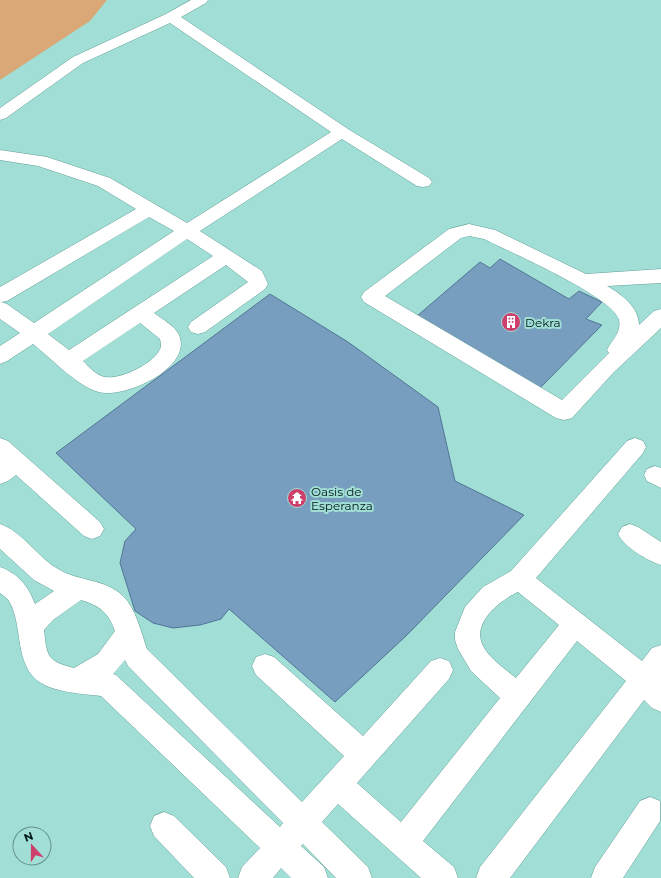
<svg xmlns="http://www.w3.org/2000/svg" width="661" height="878" viewBox="0 0 661 878" font-family="Montserrat,sans-serif">
	<rect width="100%" height="100%" fill="#a1dfd6"/>
	<path fill="#d9a876" d="M0 0H107L90 21 0 80Z"/>
	<path fill="#789ebf" stroke="#517595" d="M500 259 569 299 579 291 602 302 586 319 602 325 539 389 417 316 480 262 490 268Z
		M270 294 348 342 438 407 455 481 524 515 407 635 335 702 229 609 221 619 200 625 173 628 153 623 135 611 120 563 125 541 136 529 56 453Z"/>
	<g fill="none" stroke-linecap="round" stroke-linejoin="round">
		<g stroke="#619e96" stroke-width="1">
			<path id="minor" d="M191 0H208L206 3 181 17 348 129 429 178 432 182 429 186 423 187 417 186 342 139 200 231 262 271 268 284 265 289 205 332 198 334 191 332 188 327 191 322 248 282 226 265 154 313C162 319 175 326 179 335 193 368 124 399 99 392 78 387 51 358 33 344L7 361 0 364V346L20 333 0 319V287L136 209 98 186 38 166 0 160V150L47 157 110 178 187 223 331 132 170 23 83 63 6 118 0 120V108L73 57 166 14ZM149 217 174 231 34 323 7 304 1 302 7 301ZM187 239 213 256 69 350 48 334ZM140 323 160 339C161 343 162 347 159 351 152 364 120 380 105 377 97 376 89 367 83 361Z
				M469 224 495 230 586 274 661 269V283L607 286C621 294 639 307 639 325L654 311 661 309V328L613 373 572 418 564 420 556 418 364 302 361 297 364 292 449 229ZM469 236 484 239C508 251 614 297 619 320 622 332 612 340 607 350L609 353 562 400 385 296 461 238Z
				M0 438 8 441 100 522 104 529 100 536 92 539 84 536 16 475 8 481 0 484Z
				M635 438 643 441 646 447 643 453 536 578 642 661 652 648 661 645V712L652 708 644 700 510 878H476L480 867 626 681 577 641 423 841 454 867 458 878H421L338 804 322 822 368 867 372 878H336L303 844 301 846 324 867 328 878H291L281 868 273 878H238L242 867 260 848 101 696C83 694 55 692 41 683 13 665 24 626 9 601 7 598 3 595 0 593V567C19 574 28 586 35 604L54 591 34 580 0 549V524C23 532 37 557 58 569 77 581 106 579 123 596 136 609 141 632 147 649L302 802 344 756 256 675 252 666 256 657 265 654 274 657 363 736 431 661 440 658 449 661 453 670 449 679 357 783 401 822 500 698 471 671 458 649 455 640V632L465 607 483 587 511 571 627 441ZM518 592 559 625 516 678C505 669 490 659 483 646 471 623 500 600 518 592ZM81 600C99 605 109 613 115 631L98 654 74 668C47 661 47 657 44 630L53 620ZM125 660 128 666 283 823 280 827 116 675 113 674Z
				M655 466 661 468V488L647 481 644 475 647 469Z
				M630 524 638 527 661 542V565C648 561 624 547 618 534L622 527Z
				M650 797 660 801V821L623 878H591L595 867 640 801Z
				M164 812 174 816 226 867 230 878H194L154 836 150 826 154 816Z"/>
		</g>
		<use href="#minor" fill="#fff" fill-rule="evenodd"/>
	</g>
	<defs>
		<g id="building-disc" transform="scale(1)"><circle r="9.5" fill="#ce406c" stroke="#a1dfd6"/><path d="M-4-6H4V6H1V3H-1V6H-4ZM-2.5-4.3h1.7v1.8h-1.7ZM.8-4.3h1.7v1.8H.8ZM-2.5-1h1.7V.8h-1.7ZM.8-1h1.7V.8H.8Z" fill="#fff"/></g>
		<g id="temple-disc" transform="scale(1)"><circle r="9.5" fill="#ce406c" stroke="#a1dfd6"/><path d="M0-6L5-2H3V0L6.5 2.5H4V6H1.5V3h-3V6H-4V2.5H-6.5L-3 0V-2H-5Z" fill="#fff"/></g>
	</defs>
	<g fill-rule="evenodd">
		<use href="#building-disc" x="511" y="322"/>
		<use href="#temple-disc" x="297" y="498"/>
	</g>
	<g text-anchor="middle" dominant-baseline="central" stroke-width="4" stroke-linejoin="round" paint-order="stroke">
		<g font-size="12" fill="#011815" stroke="#a1dfd6" text-anchor="start">
			<text x="525" y="322">Dekra</text>
			<text x="311" y="491">Oasis de<tspan x="311" dy="14">Esperanza</tspan></text>
		</g>
	</g>
	<g transform="translate(32 846) rotate(339)"><circle r="19" fill="#a1dfd6" stroke="#618f89"/>
	<path d="M0-3L7 15L0 10L-7 15Z" fill="#ce406c"/>
	<text y="-6" font-size="11" font-weight="bold" text-anchor="middle" fill="#011815">N</text>
	</g>
</svg>
